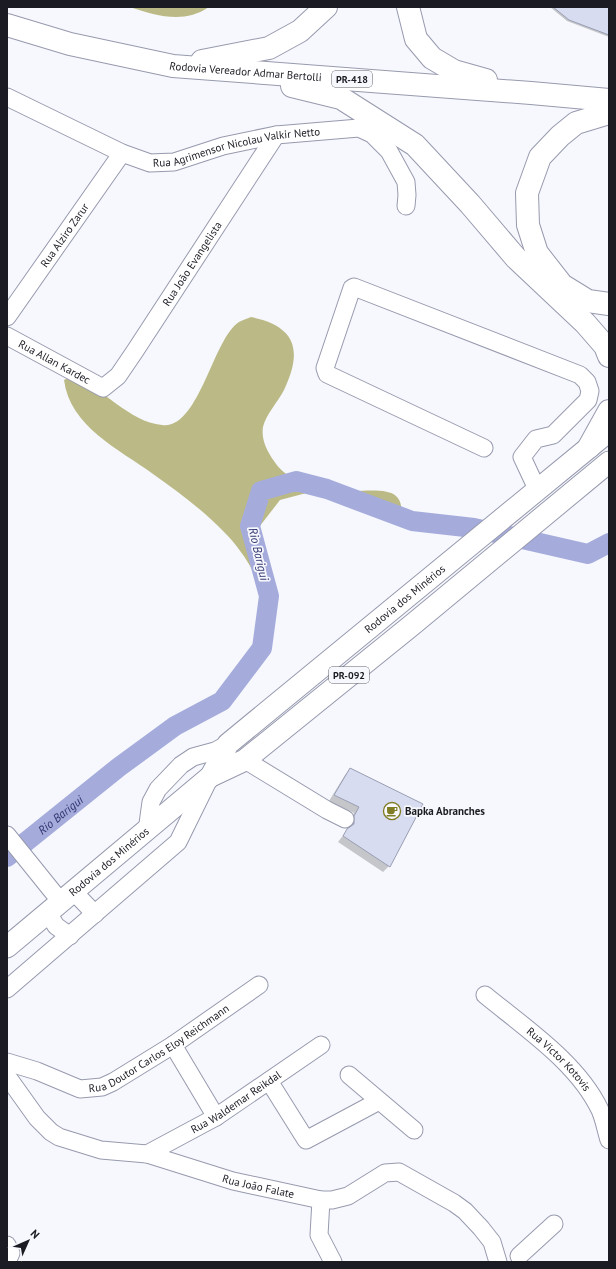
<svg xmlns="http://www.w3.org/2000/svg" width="616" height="1269" viewBox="0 0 616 1269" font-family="'PT Sans',sans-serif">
	<rect width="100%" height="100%" fill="#f7f8fd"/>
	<path fill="#bbba86" d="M130 7H209C184 24 157 16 130 7Z
		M251 317C296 326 303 350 284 390 278 402 266 414 263 427 261 440 267 451 274 461 278 468 287 475 294 479 302 484 309 489 318 491 337 496 384 484 396 496 404 503 401 515 400 524L314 491 280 500 256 531 274 602 272 608C264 597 261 585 254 573 246 558 236 544 224 532 203 510 177 491 153 474 119 449 70 427 64 380L72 376C104 388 129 422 162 425 199 430 213 338 239 322 242 320 247 319 251 317Z"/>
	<path fill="#0003" d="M550 7H609V37L567 21Z
		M350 769 389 866 383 872 338 842 348 829 349 822 354 813 329 801 345 775Z"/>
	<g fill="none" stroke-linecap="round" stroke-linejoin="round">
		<path stroke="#a5acdc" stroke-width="20" id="s1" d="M7 857 119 767 175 726 222 701 262 648 269 596 250 526 261 491 296 481 327 489 412 521 474 528 588 554 609 543"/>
	</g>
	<path fill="#d8dcf1" stroke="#9a9eb2" d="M553 7H609V35L569 20Z
		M350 768 423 804 390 867 343 836 347 829 354 824V816L359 807 334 795Z"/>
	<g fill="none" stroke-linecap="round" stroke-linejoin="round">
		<g stroke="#979aae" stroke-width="19">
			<g id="minor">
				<path id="s2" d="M7 97 122 153 150 163 174 162 223 146 276 135 359 128 372 134 389 151 406 182 407 195 406 206"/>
				<path id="s3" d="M7 317 122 153"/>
				<path id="s4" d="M7 336 103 388 118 376 135 351 276 135"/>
				<path d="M484 448 327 374 325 368 352 288 354 287 580 375 587 382 590 391 588 400 553 435 536 439 522 457 537 489"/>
				<path d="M245 760 327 810 345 819"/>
				<path d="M147 831 151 802 158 789 181 765 193 757 215 751 228 744"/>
				<path d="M7 835 61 902"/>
				<path d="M74 892 95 914"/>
				<path d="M48 913 56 926 70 936"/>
				<path d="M7 989 178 842 208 781"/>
				<path id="s5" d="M485 995C524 1027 578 1063 600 1110 604 1119 606 1130 609 1140"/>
				<path d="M173 1045 216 1117"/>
				<path id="s6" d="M7 1062 37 1071 80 1089 102 1087 113 1082 173 1045 259 985"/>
				<path d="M349 1075 414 1130"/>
				<path id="s7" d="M7 1076 37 1118 51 1132 59 1137 101 1150 147 1154 233 1181 321 1200H332L348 1196 385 1173 399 1172 454 1203 465 1211 481 1228 492 1242 498 1262"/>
				<path d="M269 1081 306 1140 379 1101"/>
				<path id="s8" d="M147 1154 216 1117 321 1045"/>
				<path d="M321 1200 319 1235 333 1262"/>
				<path d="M7 1245 11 1253 7 1262"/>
				<path d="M519 1256 554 1224"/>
			</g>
		</g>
		<g stroke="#979aae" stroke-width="23">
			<g id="major">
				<path id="s9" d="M211 776 228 744 603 436"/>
				<path id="s10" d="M7 947 211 776 245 760 412 625 609 462"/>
			</g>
		</g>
		<g stroke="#979aae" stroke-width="24">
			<g id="highway">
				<path d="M408 7 416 39 432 58 454 71 486 80"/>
				<path id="s11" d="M7 25 70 44 173 66 531 93 609 100"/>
				<path d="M202 61 269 48 300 31 326 7"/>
				<path d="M292 86 341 98 415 145 470 204 516 258 585 323 605 346 609 356"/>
				<path d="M609 113 576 123 560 136 540 157 527 193 528 225 537 253 562 285 588 301 609 304"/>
				<path d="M589 447 609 411"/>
			</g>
		</g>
		<use href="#minor" stroke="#fff" stroke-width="17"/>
		<use href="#major" stroke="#fff" stroke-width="21"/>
		<use href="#highway" stroke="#fff" stroke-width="22"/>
	</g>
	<defs>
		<g id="cafe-ring" transform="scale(0.9)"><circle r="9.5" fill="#f7f8fd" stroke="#817d25" stroke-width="1.5"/><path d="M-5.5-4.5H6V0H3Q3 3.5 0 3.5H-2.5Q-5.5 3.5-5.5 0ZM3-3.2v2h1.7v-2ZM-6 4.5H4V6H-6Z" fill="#817d25"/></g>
	</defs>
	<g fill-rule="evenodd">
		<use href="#cafe-ring" x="392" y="811"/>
	</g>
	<g text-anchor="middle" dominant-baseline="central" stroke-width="3.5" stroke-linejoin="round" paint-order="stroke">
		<g fill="#f7f8fd" stroke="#5d5e64" stroke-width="1">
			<rect x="332" y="71" width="40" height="16" rx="3"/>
			<rect x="329" y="667" width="40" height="16" rx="3"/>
		</g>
		<g font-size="10" font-weight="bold" fill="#1b1c23">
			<text x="352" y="79">PR-418</text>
			<text x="349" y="675">PR-092</text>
		</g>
		<g font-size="11" fill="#1b1c23" stroke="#f7f8fd">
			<text stroke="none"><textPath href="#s11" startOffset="244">Rodovia Vereador Admar Bertolli</textPath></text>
			<text stroke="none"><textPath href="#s2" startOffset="246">Rua Agrimensor Nicolau Valkir Netto</textPath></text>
			<text stroke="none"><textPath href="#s3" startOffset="100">Rua Alziro Zarur</textPath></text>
			<text stroke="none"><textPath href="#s4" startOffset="263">Rua João Evangelista</textPath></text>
			<text stroke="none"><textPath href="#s4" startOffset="54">Rua Allan Kardec</textPath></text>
			<text stroke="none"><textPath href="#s9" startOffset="265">Rodovia dos Minérios</textPath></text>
			<text stroke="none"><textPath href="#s10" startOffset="133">Rodovia dos Minérios</textPath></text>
			<text stroke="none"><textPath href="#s6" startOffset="168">Rua Doutor Carlos Eloy Reichmann</textPath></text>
			<text stroke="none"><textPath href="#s5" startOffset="98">Rua Victor Kotovis</textPath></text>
			<text stroke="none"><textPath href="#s8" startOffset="103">Rua Waldemar Reikdal</textPath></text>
			<text stroke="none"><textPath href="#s7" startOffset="287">Rua João Falate</textPath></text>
		</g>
		<g font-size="11" font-weight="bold" fill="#1b1c23" stroke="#f7f8fd" text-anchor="start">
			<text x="405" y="811">Bapka Abranches</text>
		</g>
		<g font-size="12" font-style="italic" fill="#323670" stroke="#f7f8fd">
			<text transform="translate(259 554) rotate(77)">Rio Barigui</text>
			<text stroke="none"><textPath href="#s1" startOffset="68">Rio Barigui</textPath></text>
		</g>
	</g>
	<rect width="616" height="1269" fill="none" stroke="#1b1c23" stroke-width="16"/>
	<g transform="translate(28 1241) rotate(45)" stroke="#f7f8fd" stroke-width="3" paint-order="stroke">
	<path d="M0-3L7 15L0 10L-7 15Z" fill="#1b1c23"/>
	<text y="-6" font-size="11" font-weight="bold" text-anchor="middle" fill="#1b1c23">N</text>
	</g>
</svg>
